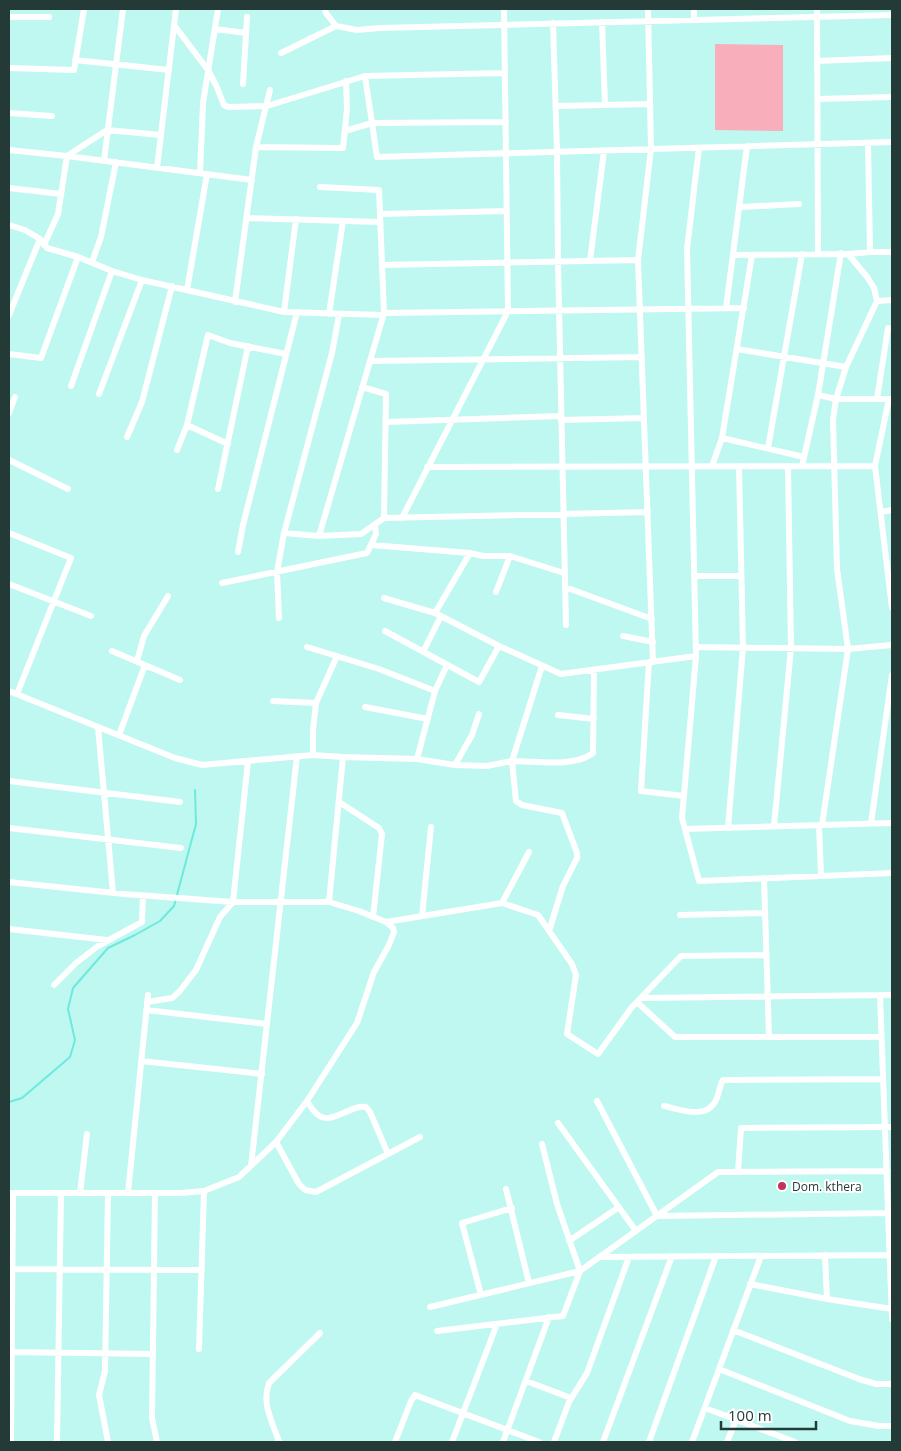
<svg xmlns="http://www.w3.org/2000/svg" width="901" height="1451" viewBox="0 0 901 1451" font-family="'Open Sans',sans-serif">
	<rect width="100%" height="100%" fill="#bff8f1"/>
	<path fill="#f8aebb" d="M715 44 783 45V131L715 130Z"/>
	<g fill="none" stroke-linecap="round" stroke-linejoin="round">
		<path stroke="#6de9de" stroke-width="2" d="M9 1102 22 1098 70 1057 75 1040 68 1009 73 988 108 948 135 935 160 921 174 906 196 824 195 790"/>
		<path stroke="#fff" stroke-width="6" d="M325 9 326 13 336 26
			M648 9 651 149 638 260 653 662
			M694 9V20
			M817 9 818 254
			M9 17H49
			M602 22 605 105
			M553 23 557 152 558 261 566 625
			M174 25 208 70 216 85 224 105 228 107 267 106 365 76 505 73
			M215 29 246 33
			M281 53 336 26 357 30 380 28 892 15
			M75 60 169 70
			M817 61 892 58
			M9 68 74 70 84 9
			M365 76 377 157 892 142
			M243 84 247 17
			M818 99 892 97
			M556 106 650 104
			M9 113 52 116
			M345 131 372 123 506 122
			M868 144 870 252
			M256 147 343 148 347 109 346 81
			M699 148 687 249 696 656 682 818 699 881 892 873
			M9 150 67 156 252 180
			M104 161 123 9
			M157 168 176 9
			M200 173 203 103 218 9
			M9 188 61 194
			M740 207 799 204
			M380 214 507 211
			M247 218 380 222
			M9 225 25 230 40 239 47 248 78 257 112 271 142 280 284 312 383 315
			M44 245 58 214 67 156 107 130 161 135
			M733 255 848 254 870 252H892
			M590 261 604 151
			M92 262 101 237 116 162
			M382 265 638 260
			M187 290 207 174
			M877 301 892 300
			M235 302 256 147 270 90
			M726 308 747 146
			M284 312 296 219
			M384 313 744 308
			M329 314 343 221
			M9 315 40 239
			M737 349 846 367
			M9 354 41 358 78 257
			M370 361 642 357
			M71 386 112 271
			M362 387 386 394 384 518
			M99 394 142 280
			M818 395 836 399H891
			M877 399 888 328
			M889 399 875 466 892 608
			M9 413 15 397
			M561 420 644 418
			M386 422 561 416
			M187 425 228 444
			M127 437 142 402 172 286
			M722 438 804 457
			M768 448 802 254
			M177 450 187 425 208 335 230 343 286 354
			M9 460 68 489
			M712 466 722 438 752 255
			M802 466 818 395 841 253
			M427 467 875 466
			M218 489 248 346
			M881 512 892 510
			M402 518 508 311 504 9
			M9 533 71 558 17 694
			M284 533 319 536 361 534 384 518 648 512
			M319 536 384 313 379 190 320 187
			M371 545 470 553 483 556H510L564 573
			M238 552 243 525 297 312
			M694 576H741
			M222 583 367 553 376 534 375 525
			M9 584 91 616
			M565 587 652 619
			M496 592 510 556
			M384 598 435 613 499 646 561 674 696 656
			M435 613 470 553
			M279 618 277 572 284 533 332 353 339 315
			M385 631 479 682 499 646
			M623 636 653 642
			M307 647 379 669 435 691
			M696 647 848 649 892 645
			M112 651 180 680
			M423 652 441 616
			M137 661 144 636 168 596
			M649 662 641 791 684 796
			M9 691 175 758 202 765 313 755 343 757 417 759 455 765 487 766 512 761 542 666
			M273 701 316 703
			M365 707 428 719
			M558 715 594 719
			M98 727 113 893
			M119 735 145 665
			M313 755V730L316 703 337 656
			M417 759 435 691 447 665
			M455 765 472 735 479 714
			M9 781 180 802
			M339 802 379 828 382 834 373 917
			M871 823 892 675
			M819 825 821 876
			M822 825 848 649 837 569 833 420 836 399 846 367 877 301 874 288 868 278 848 254
			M774 826 791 648 788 466
			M9 828 181 848
			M728 828 743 647 739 466
			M685 829 892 823
			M764 878 769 1037
			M9 882 124 894 233 902H329L359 911 386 922 393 928 394 932 389 945 374 972 357 1023 307 1101 276 1142 239 1177 204 1191 181 1193H9
			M329 902 343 757
			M502 903 529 852
			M680 915 765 913
			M422 916 431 827
			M386 922 502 903 538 915 572 964 576 975 567 1034 598 1054 632 1007 681 956 766 955
			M9 929 107 940
			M549 931 563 886 577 858V853L562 813 522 805 516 801 512 761C536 761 573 768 593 753L594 670
			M54 985 76 963 98 946 142 922 143 896
			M880 995 892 1319
			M641 998 892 995
			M147 1002 172 998 179 992 196 970 220 917 233 902 248 761
			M637 1002 675 1037H881
			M146 1010 267 1024
			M141 1061 262 1074
			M307 1101C310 1106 313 1111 317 1114 330 1127 351 1104 366 1107L370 1112 388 1154
			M597 1101 657 1216 888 1213
			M664 1106C679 1109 705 1120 715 1102 719 1095 719 1087 723 1080L883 1079
			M558 1123 636 1231
			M276 1142 299 1184 305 1190 316 1192 420 1137
			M251 1166 297 756
			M738 1172 741 1128 892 1127
			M506 1189 529 1283
			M80 1193 87 1134
			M108 1193 105 1371 99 1395 108 1442
			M128 1193 148 995
			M155 1193 152 1418 157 1442
			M569 1241 619 1207
			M825 1255 827 1299
			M599 1257 890 1255
			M11 1269 202 1270
			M750 1284 827 1299 892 1309
			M481 1295 462 1223 512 1208
			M430 1307 580 1271 718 1172 887 1171
			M733 1330 859 1379 876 1384H892
			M437 1331 563 1316 580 1271 557 1204 542 1144
			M199 1349 204 1191
			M9 1352 153 1354
			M719 1369 850 1421 879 1426H892
			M526 1381 571 1398
			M705 1408 795 1442
			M11 1442 13 1193
			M57 1442 61 1193
			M279 1442C273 1423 261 1404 269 1383L320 1333
			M395 1442 411 1401 415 1395 539 1442
			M452 1442 497 1324
			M503 1442 549 1317
			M554 1442 569 1402 587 1373 629 1257
			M603 1442 672 1256
			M649 1442 716 1256
			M692 1442 761 1256
			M727 1442 736 1420"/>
	</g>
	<circle fill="#c1335e" stroke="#fff" stroke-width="2" cx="782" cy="1186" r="5"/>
	<g text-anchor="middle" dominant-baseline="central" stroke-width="4" stroke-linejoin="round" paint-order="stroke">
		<g font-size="12" fill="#233a37" stroke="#fff" text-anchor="start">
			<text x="792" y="1186">Dom. kthera</text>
		</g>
	</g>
	<rect width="901" height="1451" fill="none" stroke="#233a37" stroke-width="20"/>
	<path d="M721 1421v8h95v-8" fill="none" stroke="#233a37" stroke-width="2.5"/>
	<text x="728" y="1421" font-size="15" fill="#233a37" stroke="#ffffff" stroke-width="4" paint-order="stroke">100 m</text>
</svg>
